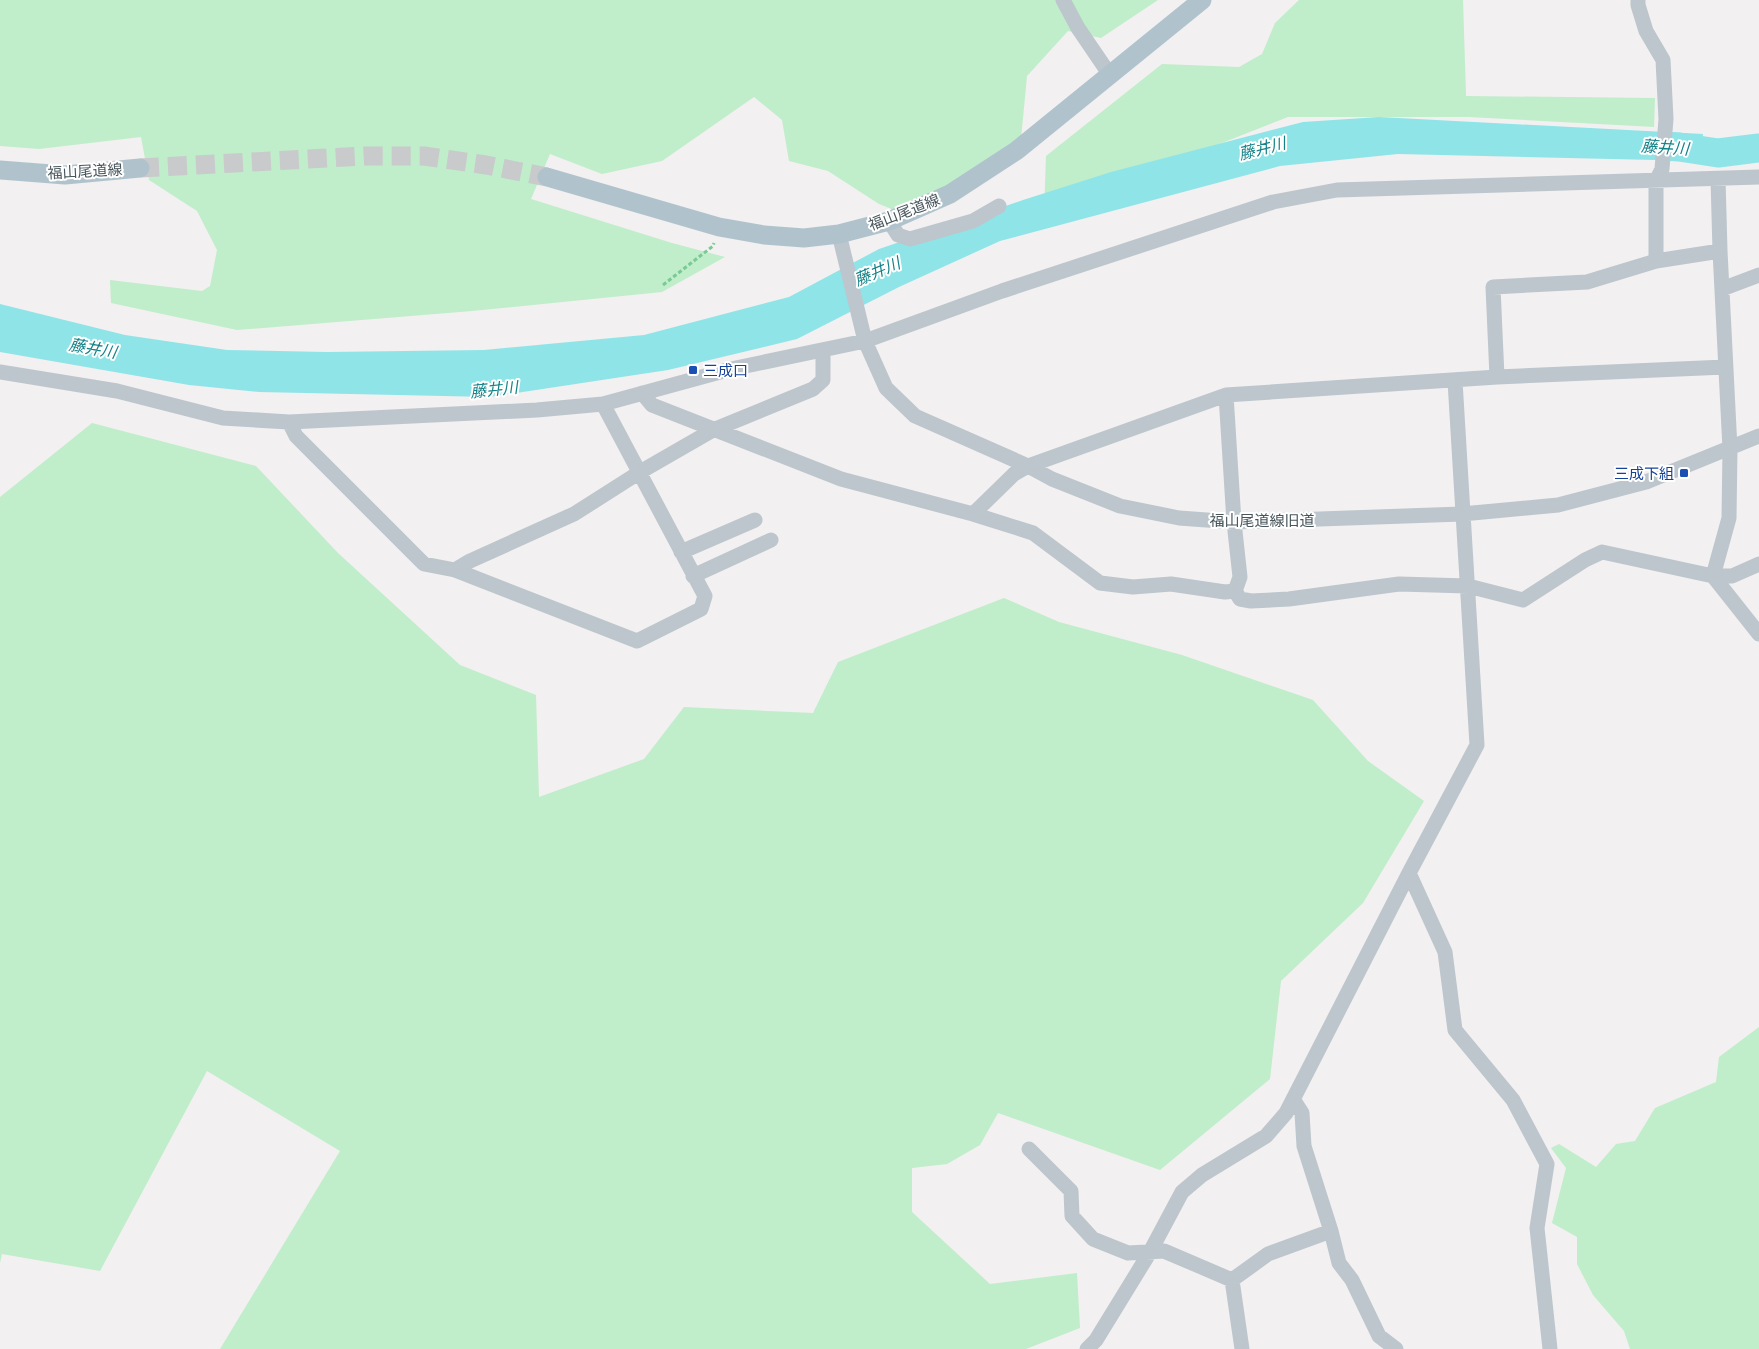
<svg xmlns="http://www.w3.org/2000/svg" width="1759" height="1349" viewBox="0 0 1759 1349" font-family="Inter,'Noto Sans JP',sans-serif">
	<rect width="100%" height="100%" fill="#f2f0f0"/>
	<path fill="#c0edca" d="M0 0H1158L1101 38 1068 31 1027 76 1021 139 917 219 879 204 828 171 789 161 782 120 754 97 662 161 602 174 550 154 531 199 672 243 725 257 662 292 472 311 237 330 111 303 110 280 202 291 210 286 217 250 197 211 149 180 141 137 39 149 0 146Z
		M1299 0H1463L1466 96 1655 98 1654 127 1469 117H1288L1044 213 1046 156 1162 64 1239 67 1262 54 1275 23Z
		M92 423 256 466 338 553 460 665 536 695 539 797 644 759 684 707 813 713 838 662 1004 598 1059 622 1182 655 1313 700 1368 761 1424 801 1363 903 1281 981 1270 1079 1160 1170 998 1113 980 1145 947 1164 912 1168V1212L990 1284 1077 1273 1080 1328 1026 1349H220L340 1151 207 1071 100 1271 2 1254 0 1263V497Z
		M1759 1027V1349H1630L1624 1331 1593 1295 1577 1264V1237L1552 1223 1566 1168 1551 1148 1559 1144 1596 1167 1616 1144 1635 1141 1655 1108 1716 1082 1719 1057Z"/>
	<path fill="#8fe4e8" d="M1379 117 1703 134 1699 161 1398 154 1280 166 1000 241 899 287 797 339 668 370 489 397 259 392 189 385 0 352V304L125 335 227 350 327 352 484 350 644 335 789 297 879 249 1023 200 1111 172 1303 122Z"/>
	<g fill="none" stroke-linecap="round" stroke-linejoin="round">
		<path stroke="#8fe4e8" stroke-width="29" d="M1662 146 1679 147 1718 153 1759 148"/>
		<path stroke="#c8cacb" stroke-width="19" stroke-dasharray="19 9" stroke-linecap="butt" d="M140 168 366 156H424L486 165 547 177"/>
		<path stroke="#79ca95" stroke-width="3" stroke-dasharray="4 2.5" stroke-linecap="butt" d="M663 285 713 246 714 243"/>
		<path stroke="#bcc6cc" stroke-width="15" d="M1063 0 1078 28 1110 75
			M1638 0V5L1646 31 1663 60 1666 119 1662 169 1656 181V261
			M1718 179 1720 251 1730 449 1729 518 1713 576H1732L1759 564
			M889 221 898 235 910 239 973 221 999 206
			M839 234 865 341 886 388 915 416 1028 466 1052 479 1120 506 1179 518 1234 522 1462 514 1558 505 1646 482 1759 436
			M1722 289 1759 275
			M0 372 117 391 223 418 289 422 537 410 603 404 731 369 865 341 1002 291 1273 202 1337 190 1759 177
			M1497 377 1493 287 1587 282 1656 261 1720 251
			M642 393 652 405 841 479 973 514 1033 533 1100 583 1133 587 1171 584 1225 592 1235 591 1240 577 1234 522 1226 395
			M289 422 296 436 424 564 455 570 637 641 701 609 705 596 603 404
			M973 514 1014 474 1028 466 1226 395 1497 377 1725 367
			M681 552 755 520
			M455 570 470 561 574 514 640 472 713 430 813 389 823 380V351
			M693 576 771 540
			M1235 591 1240 599 1251 601 1289 599 1399 584 1468 586 1523 600 1585 560 1602 552 1713 576 1759 634
			M1409 873 1445 952 1455 1030 1513 1100 1547 1164 1537 1228 1550 1349
			M1293 1099 1302 1113 1304 1146 1331 1231 1339 1263 1352 1280 1379 1336 1396 1349
			M1029 1149 1071 1191 1072 1216 1093 1239 1128 1253 1164 1251 1232 1280
			M1087 1349 1096 1340 1150 1252 1182 1192 1202 1175 1266 1136 1286 1113 1409 873 1477 745 1455 381
			M1242 1349 1232 1280 1268 1254 1331 1231"/>
		<path stroke="#b0c3cd" stroke-width="19" d="M0 170 65 175 140 168
			M547 177 719 227 764 235 804 238 839 234 889 221 950 194 1016 151 1202 0"/>
	</g>
	<g fill="#1a4fb4" stroke="#fff" stroke-width="2">
		<rect x="688" y="365" width="10" height="10" rx="2.5"/>
		<rect x="1679" y="468" width="10" height="10" rx="2.5"/>
	</g>
	<g text-anchor="middle" dominant-baseline="central" stroke-width="4" stroke-linejoin="round" paint-order="stroke">
		<g font-size="15" fill="#48565c" stroke="#fff">
			<text transform="translate(85 171) rotate(-3)">福山尾道線</text>
			<text transform="translate(904 212) rotate(-21)">福山尾道線</text>
			<text x="1262" y="520">福山尾道線旧道</text>
		</g>
		<g font-size="15" fill="#164399" stroke="#fff" text-anchor="start">
			<text x="703" y="370">三成口</text>
			<text x="1674" y="473" text-anchor="end">三成下組</text>
		</g>
		<g font-size="16" font-style="italic" fill="#138287" stroke="#fff">
			<text transform="translate(1665 147) rotate(4)">藤井川</text>
			<text transform="translate(1262 148) rotate(-14)">藤井川</text>
			<text transform="translate(877 271) rotate(-23)">藤井川</text>
			<text transform="translate(93 348) rotate(10)">藤井川</text>
			<text transform="translate(494 389) rotate(-6)">藤井川</text>
		</g>
	</g>
</svg>
